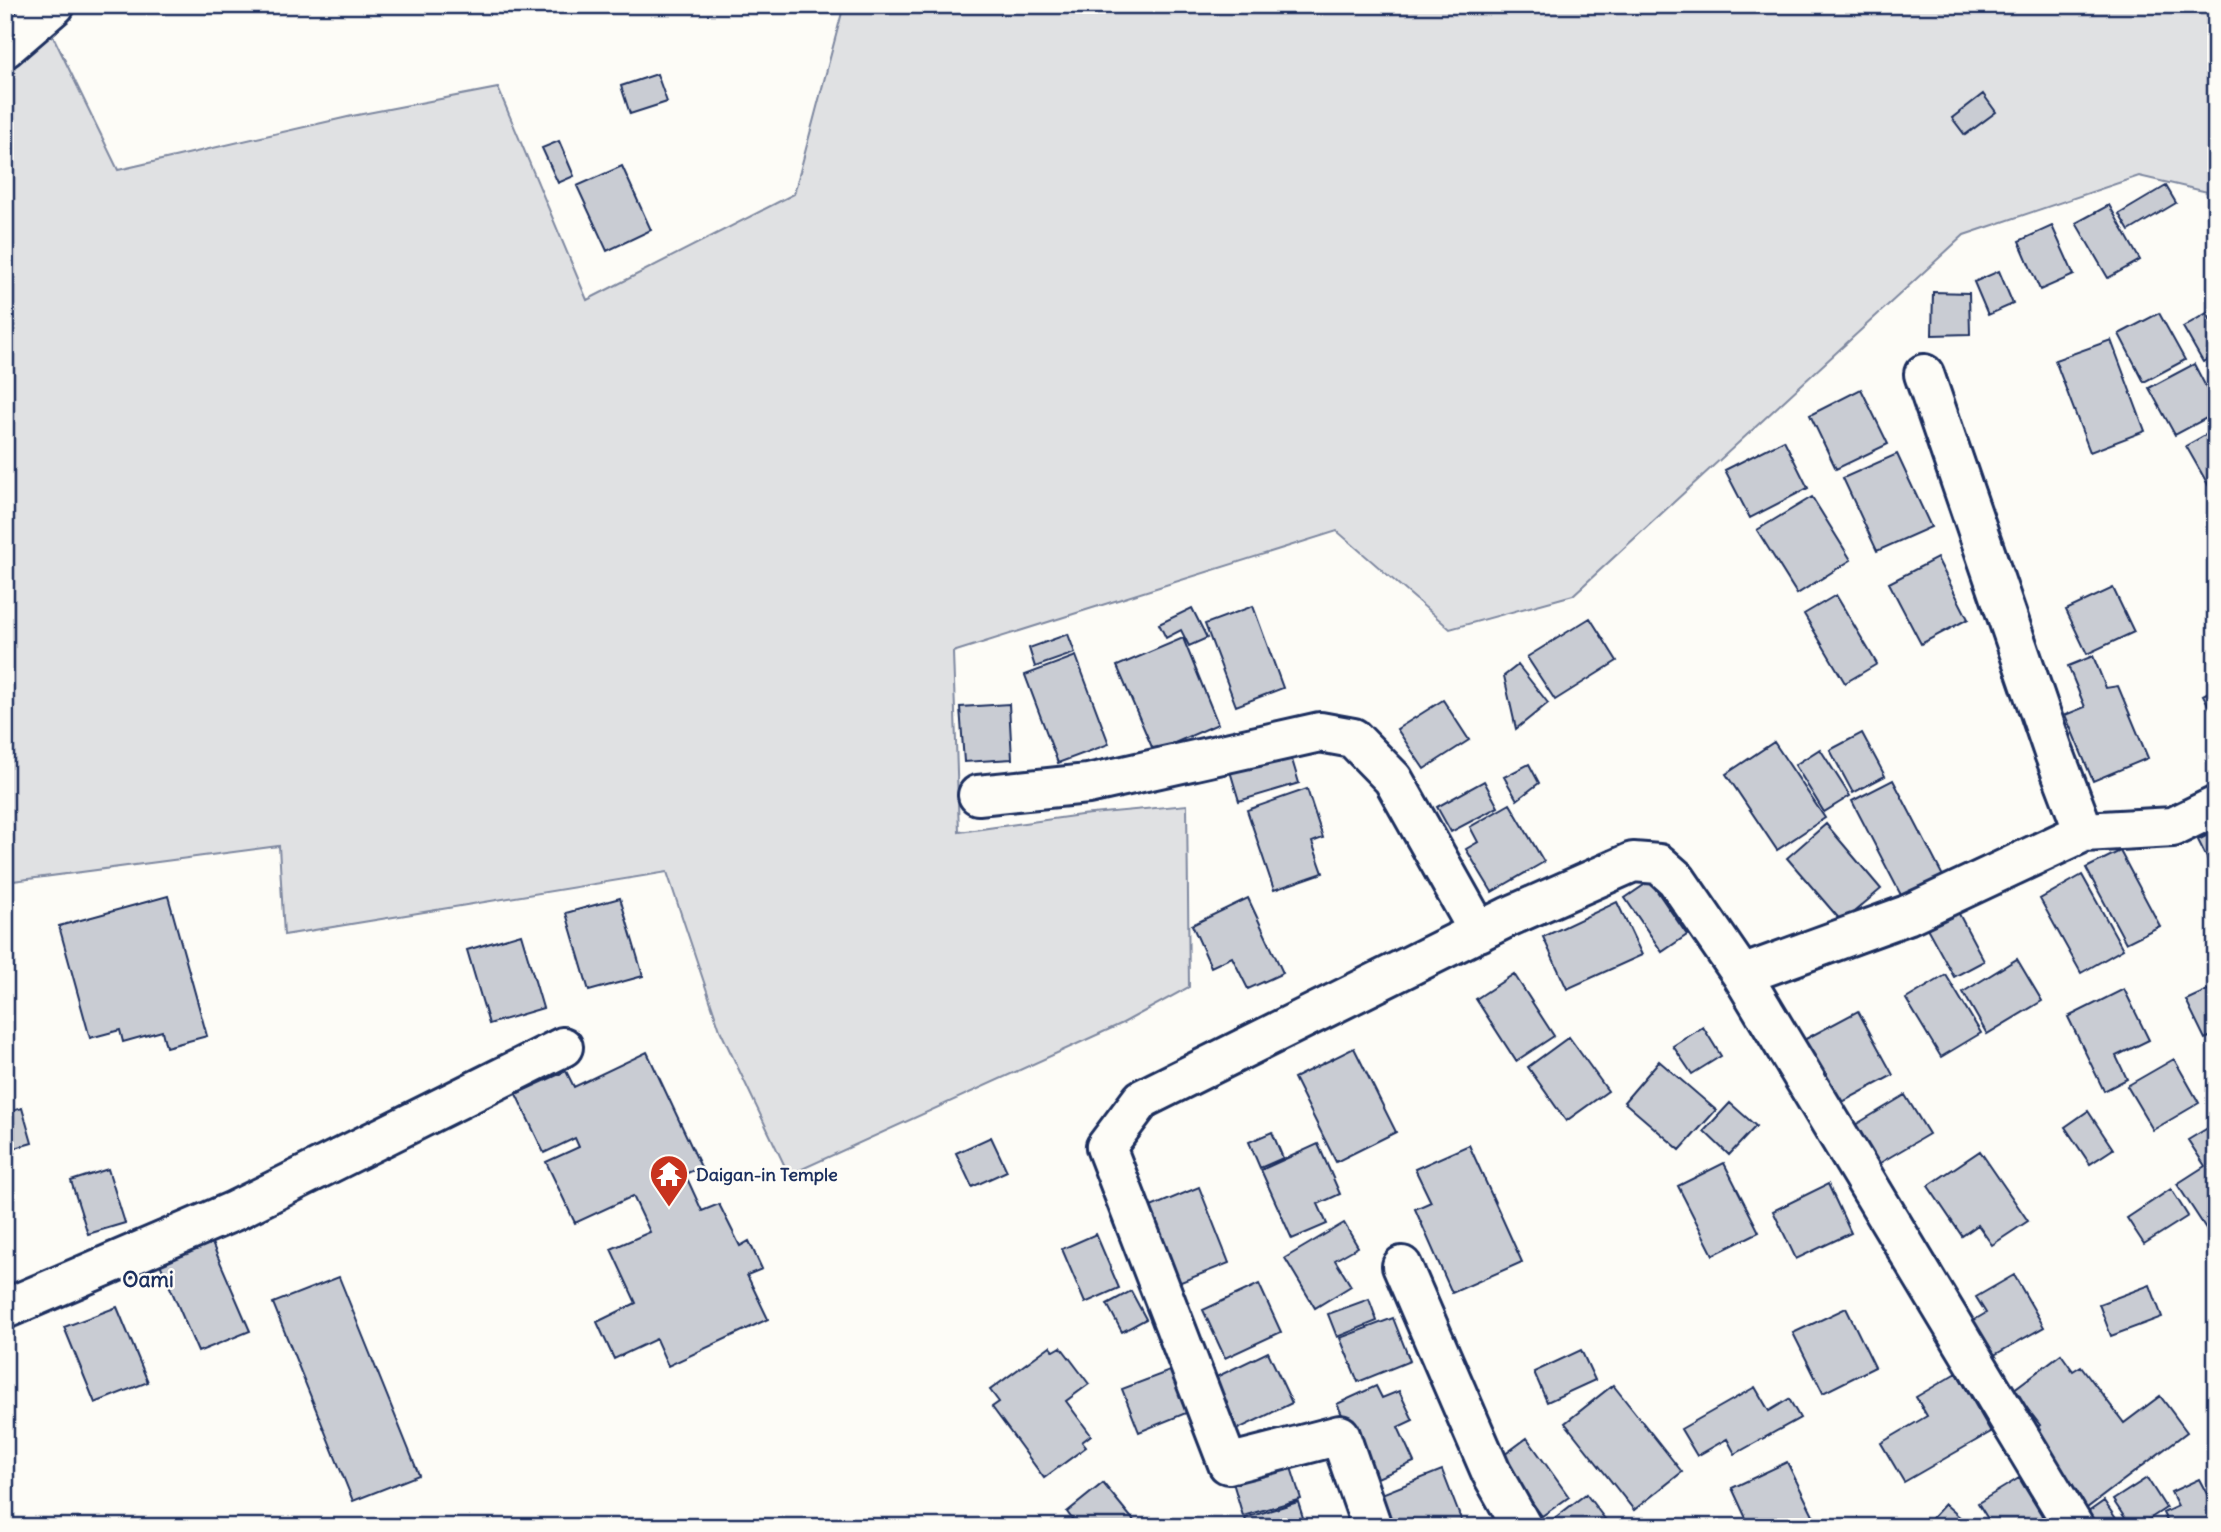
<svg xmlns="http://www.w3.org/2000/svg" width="2221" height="1532" viewBox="0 0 2221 1532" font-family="Delius,sans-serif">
	<rect width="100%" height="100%" fill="#fdfcf7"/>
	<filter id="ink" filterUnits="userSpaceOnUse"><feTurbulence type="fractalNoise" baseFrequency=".0143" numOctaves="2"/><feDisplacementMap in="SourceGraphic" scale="14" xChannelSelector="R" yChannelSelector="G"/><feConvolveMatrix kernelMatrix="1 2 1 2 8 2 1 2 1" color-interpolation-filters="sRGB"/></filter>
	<g filter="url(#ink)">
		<path fill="#e0e1e3" stroke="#7e88a0" stroke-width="2" d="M5 5H38L118 170 352 116 498 88 587 300 794 194 844 5H2216V194L2139 176 1964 235 1573 595 1450 629 1337 531 953 652 959 832 1081 815 1187 805 1189 987 1123 1023 789 1175 720 1030 667 872 284 935 279 846 5 882Z"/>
		<path fill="#c9ccd3" stroke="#1b2f5e" stroke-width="2" d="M657 74 667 102 630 114 621 86Z
			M1983 94 1996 112 1965 135 1952 118Z
			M559 141 574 176 558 183 542 148Z
			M622 166 651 230 607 251 577 186Z
			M2166 186 2176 203 2129 231 2119 214Z
			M2109 205 2140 260 2108 278 2076 223Z
			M2052 226 2074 275 2040 290 2019 241Z
			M1999 271 2013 304 1988 315 1974 282Z
			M1933 292 1969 293 1970 334 1932 335Z
			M2159 313 2185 360 2144 382 2119 334Z
			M2207 313 2216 331V356L2203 362 2183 327Z
			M2111 340 2145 431 2090 452 2055 360Z
			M2194 364 2216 406V413L2175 435 2149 388Z
			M1861 389 1888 444 1836 469 1810 415Z
			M2216 429V484L2210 488 2186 446Z
			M1784 440 1808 488 1750 518 1725 470Z
			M1897 454 1931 527 1877 551 1843 478Z
			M1812 497 1851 560 1797 594 1757 530Z
			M1937 558 1968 619 1921 644 1889 583Z
			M2113 588 2134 632 2087 654 2066 610Z
			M1836 595 1877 664 1845 683 1804 614Z
			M1253 606 1283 688 1236 706 1205 624Z
			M1192 608 1207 638 1189 646 1181 630 1166 638 1159 624Z
			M1590 618 1617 661 1555 700 1527 657Z
			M1068 634 1075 653 1035 667 1029 648Z
			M1183 638 1218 724 1154 752 1117 666Z
			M1076 656 1109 744 1058 763 1025 675Z
			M2093 656 2106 688 2118 686 2148 758 2093 781 2065 715 2085 707 2068 666Z
			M1518 665 1548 703 1516 729 1504 676Z
			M2216 688V719L2203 695Z
			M1443 700 1469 740 1424 769 1397 729Z
			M1009 704 1012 759 964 762 960 707Z
			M1862 733 1885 776 1853 793 1830 750Z
			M1774 742 1825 818 1777 850 1726 774Z
			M1820 749 1850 796 1824 812 1795 765Z
			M1290 753 1299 783 1239 801 1230 771Z
			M1529 764 1539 783 1517 800 1504 777Z
			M1893 780 1944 878 1903 899 1852 801Z
			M1484 781 1498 807 1451 832 1437 807Z
			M1307 789 1323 838 1312 842 1323 873 1274 890 1247 810Z
			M1510 804 1544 862 1492 892 1466 849 1478 842 1470 827Z
			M1826 824 1881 889 1842 922 1787 858Z
			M2216 831V876L2198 840Z
			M2120 851 2160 926 2126 943 2086 868Z
			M2082 875 2123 949 2081 973 2040 899Z
			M1650 881 1687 935 1662 952 1625 898Z
			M168 896 207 1036 166 1047 162 1031 123 1042 120 1030 90 1038 59 926Z
			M620 898 643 976 589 991 566 913Z
			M1248 898 1283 973 1248 989 1232 957 1211 967 1192 925Z
			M1617 902 1642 955 1567 989 1543 937Z
			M1958 912 1984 961 1954 977 1927 928Z
			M521 934 543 1008 489 1024 467 950Z
			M2017 959 2042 1001 1987 1034 1963 992Z
			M1514 974 1554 1036 1516 1061 1476 999Z
			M1946 975 1981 1033 1941 1057 1906 999Z
			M2212 988 2216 996V1034L2205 1039 2186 1000Z
			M2124 989 2149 1040 2116 1056 2127 1079 2104 1091 2068 1017Z
			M1858 1011 1893 1075 1835 1106 1800 1042Z
			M1703 1027 1721 1056 1692 1074 1673 1046Z
			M1569 1037 1608 1091 1566 1121 1528 1067Z
			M1354 1048 1396 1132 1336 1162 1294 1078Z
			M647 1052 701 1167 685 1174 702 1211 719 1204 740 1246 749 1241 762 1269 747 1275 768 1319 668 1366 656 1339 614 1359 597 1322 636 1303 611 1249 650 1232 633 1196 575 1223 546 1162 579 1147 575 1138 544 1153 516 1094 566 1071 574 1087Z
			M2174 1059 2199 1103 2153 1130 2127 1086Z
			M1659 1061 1716 1110 1680 1150 1624 1102Z
			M1905 1095 1929 1134 1868 1170 1845 1131Z
			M1730 1103 1756 1126 1729 1155 1704 1131Z
			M22 1108 32 1143 5 1151V1113Z
			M2088 1111 2113 1149 2090 1164 2065 1127Z
			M2216 1123V1244L2177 1184 2205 1166 2188 1140Z
			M1272 1132 1283 1158 1260 1168 1249 1142Z
			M991 1137 1007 1171 972 1187 956 1153Z
			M1318 1144 1340 1194 1318 1204 1327 1224 1292 1239 1261 1170Z
			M1469 1145 1522 1262 1452 1293 1415 1209 1431 1202 1415 1169Z
			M1980 1151 2028 1221 1992 1245 1978 1225 1962 1236 1928 1186Z
			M1724 1163 1759 1232 1713 1255 1678 1186Z
			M108 1169 125 1223 88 1234 71 1181Z
			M1828 1184 1851 1233 1796 1259 1773 1211Z
			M1199 1187 1229 1263 1176 1284 1146 1209Z
			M2171 1189 2188 1216 2144 1244 2127 1218Z
			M1344 1223 1358 1247 1335 1260 1351 1286 1315 1308 1285 1258Z
			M208 1234 250 1331 198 1352 157 1257Z
			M1096 1234 1119 1288 1085 1303 1062 1249Z
			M2014 1275 2044 1327 1989 1358 1969 1323 1986 1313 1976 1297Z
			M339 1277 419 1475 353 1501 273 1303Z
			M1259 1284 1281 1332 1225 1358 1203 1310Z
			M2150 1285 2162 1317 2111 1336 2099 1304Z
			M1131 1291 1146 1319 1122 1332 1107 1304Z
			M1369 1299 1377 1321 1337 1337 1328 1314Z
			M117 1307 148 1382 95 1403 64 1327Z
			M1846 1308 1875 1367 1823 1393 1793 1333Z
			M1393 1318 1410 1361 1358 1382 1340 1338Z
			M1050 1346 1054 1351 1061 1347 1089 1384 1066 1401 1091 1435 1082 1442 1086 1447 1044 1478 992 1407 999 1402 990 1390Z
			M1581 1350 1595 1380 1547 1402 1534 1372Z
			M1268 1352 1292 1403 1234 1431 1210 1380Z
			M2061 1354 2073 1371 2081 1366 2124 1423 2160 1396 2187 1432 2083 1511 2026 1436 2040 1425 2013 1390Z
			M1175 1369 1191 1411 1139 1432 1122 1389Z
			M1957 1373 1991 1432 1904 1482 1881 1443 1927 1416 1916 1397Z
			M1613 1385 1682 1472 1634 1510 1565 1423Z
			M1376 1386 1382 1398 1399 1391 1413 1420 1398 1427 1414 1462 1373 1480 1337 1404Z
			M1755 1387 1769 1411 1789 1399 1800 1418 1735 1454 1727 1439 1697 1456 1681 1429Z
			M1527 1438 1569 1497 1542 1516 1500 1458Z
			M1289 1461 1301 1499 1243 1516 1232 1479Z
			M1787 1462 1819 1527H1750L1732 1488Z
			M1442 1470 1464 1527H1396L1393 1520 1384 1523 1374 1497Z
			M2019 1478 2049 1527H1993L1978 1503Z
			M2147 1478 2166 1508 2137 1527H2131L2113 1500Z
			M2199 1479 2216 1511V1527H2170L2163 1513 2178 1506 2171 1492Z
			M1103 1483 1139 1527H1078L1067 1512Z
			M1586 1494 1611 1527H1543Z
			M2104 1501 2121 1526 2120 1527H2088L2081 1517Z
			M1298 1502 1306 1527H1248L1245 1518Z
			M1945 1504 1971 1527H1924Z"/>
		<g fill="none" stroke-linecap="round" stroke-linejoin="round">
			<g stroke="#1b2f5e" stroke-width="44">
				<path id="minor" d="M5 48 55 5
					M1924 374 2054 753 2084 832
					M978 795 1088 784 1320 732 1353 738 1393 779 1479 932
					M1742 975 1907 915 2084 832 2173 827 2216 806
					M1402 1266 1491 1472 1522 1527
					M5 1309 234 1211 563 1047
					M1372 1527 1340 1435 1228 1464 1106 1147 1142 1099 1508 917 1633 862 1659 864 1676 879 1742 975 2074 1527"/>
			</g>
			<use href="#minor" stroke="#fdfcf7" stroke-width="38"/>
		</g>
	</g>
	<defs>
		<g id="temple-pin" transform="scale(2.0125)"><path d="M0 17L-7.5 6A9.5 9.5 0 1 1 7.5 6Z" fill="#c8321e" stroke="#fdfcf7"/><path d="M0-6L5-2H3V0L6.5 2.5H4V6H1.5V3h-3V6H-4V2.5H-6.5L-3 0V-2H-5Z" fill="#fff"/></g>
	</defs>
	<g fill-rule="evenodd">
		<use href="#temple-pin" x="669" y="1174"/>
	</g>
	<g text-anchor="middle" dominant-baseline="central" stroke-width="5" stroke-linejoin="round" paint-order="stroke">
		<g font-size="18" font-weight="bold" fill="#1b2f5e" stroke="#fdfcf7" text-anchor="start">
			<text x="696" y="1174">Daigan-in Temple</text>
		</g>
		<g font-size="21" font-weight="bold" fill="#1b2f5e" stroke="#fdfcf7">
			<text x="148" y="1279">Oami</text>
		</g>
	</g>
	<rect width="2221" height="1532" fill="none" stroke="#fdfcf7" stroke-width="28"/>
	<rect x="14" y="14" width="2193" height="1504" fill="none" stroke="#1b2f5e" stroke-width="2.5" filter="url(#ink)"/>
</svg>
